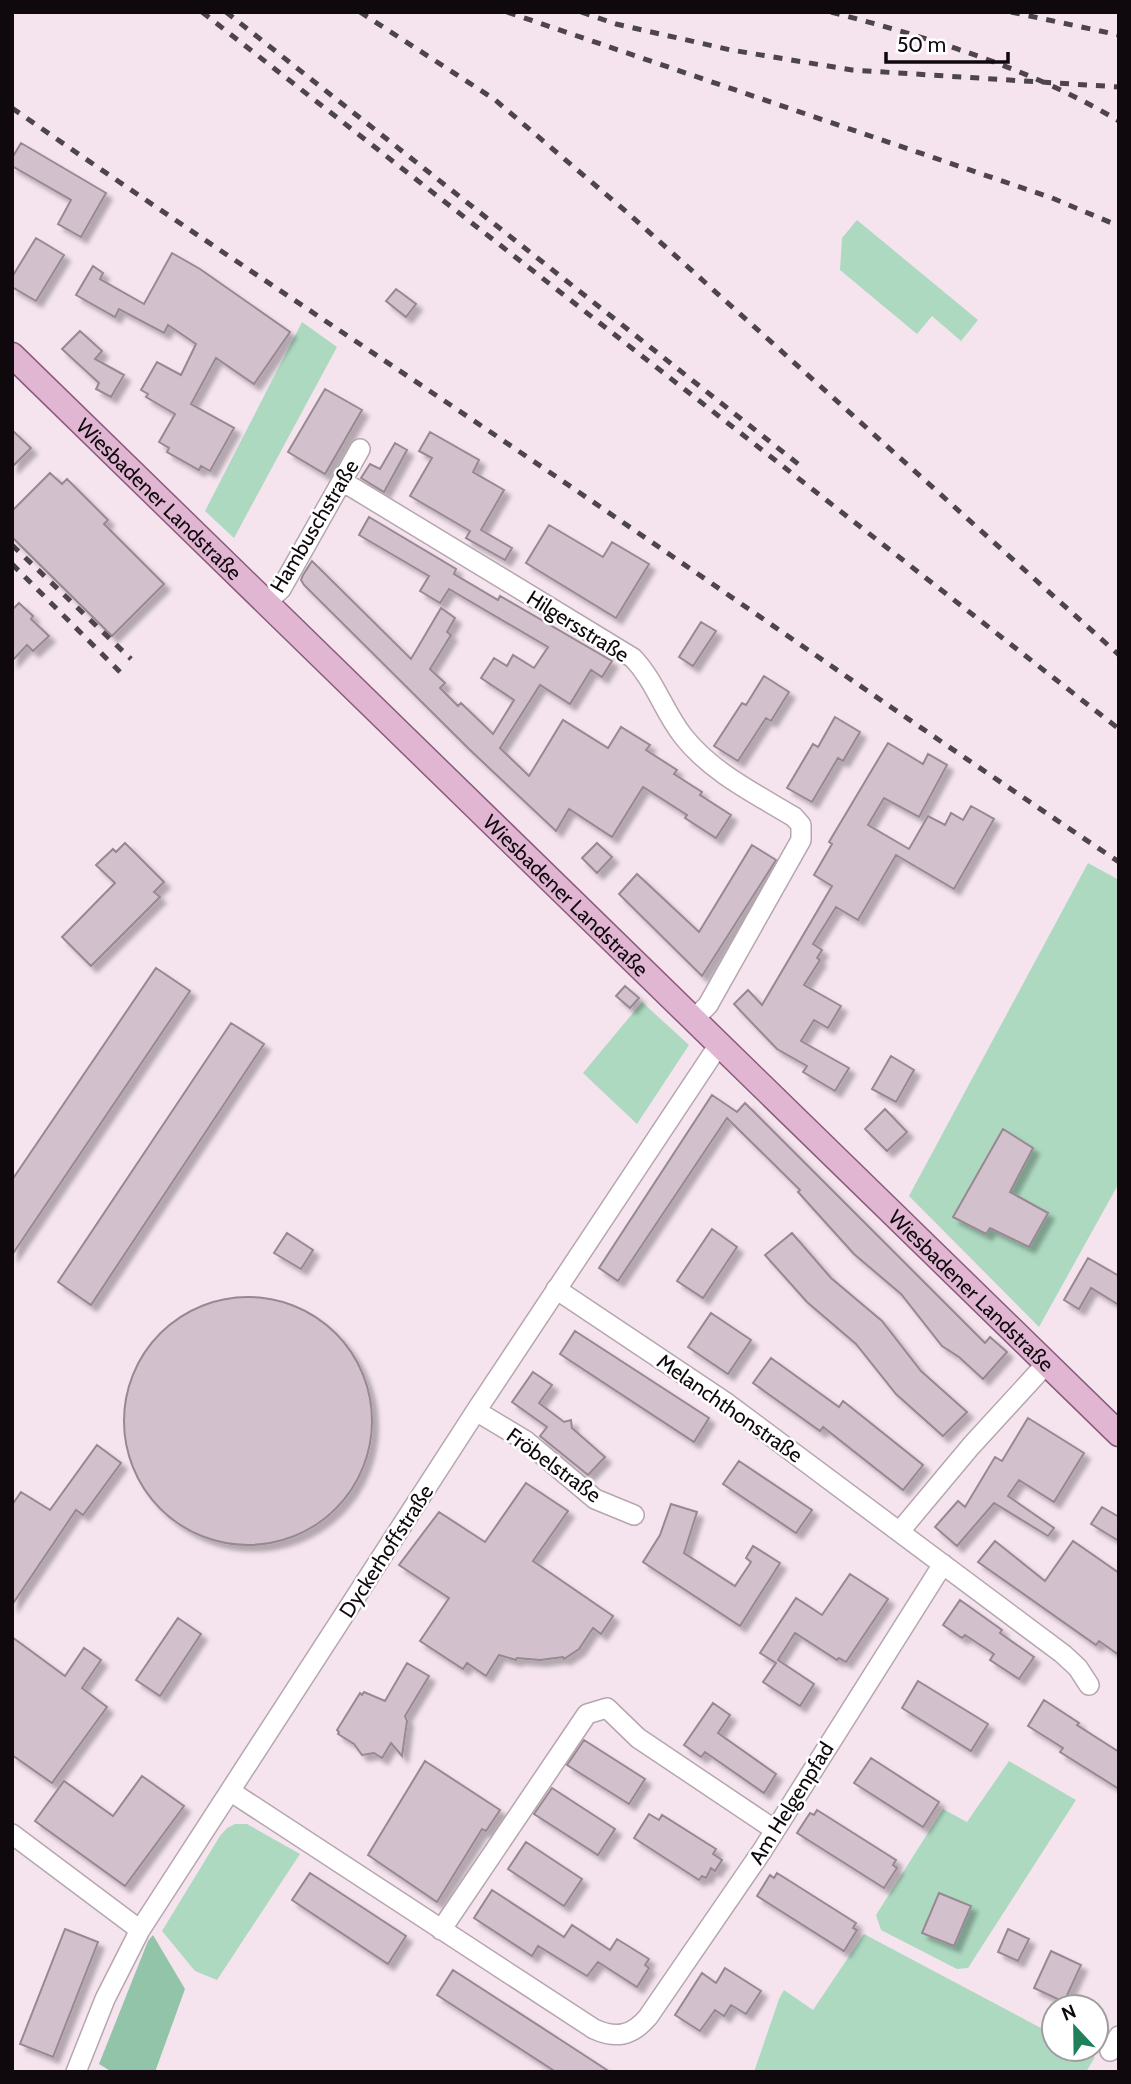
<svg xmlns="http://www.w3.org/2000/svg" width="1131" height="2084" viewBox="0 0 1131 2084" font-family="Cabin,sans-serif">
	<defs>
		<filter id="shadow"><feDropShadow dx="6" dy="6" stdDeviation="2" flood-color="#0004"/></filter>
	</defs>
	<rect width="100%" height="100%" fill="#f5e4ee"/>
	<path fill="#add9c1" d="M857 220 978 320 961 341 932 316 917 334 840 270 842 238Z
		M302 322 337 347 234 538 205 511Z
		M1088 863 1119 880V1183L1039 1327 909 1196Z
		M642 1002 689 1045 637 1124 583 1073Z
		M1009 1761 1076 1800 968 1968 957 1969 881 1930 876 1915 943 1809 967 1822Z
		M235 1824H247L300 1854 217 1980 195 1971 162 1931 220 1836 227 1828Z
		M864 1934 1054 2035V2049H1079L1095 2057 1086 2072H754L779 1999 784 1990 813 2010Z"/>
	<path fill="#92c4a9" d="M153 1935 185 1989 155 2072H112L99 2064 148 1941Z"/>
	<path fill="#d2c1cc" stroke="#988892" stroke-width="2" filter="url(#shadow)" d="M21 143 106 193 81 237 58 224 71 200 12 166V158Z
		M36 238 64 255 36 301 12 287V277Z
		M172 253 200 269 290 332 254 384 216 358 191 404 234 428 210 471 201 466 199 470 167 452 169 448 159 442 175 414 146 397 148 394 141 390 157 362 181 375 196 344 168 325 164 333 119 309 115 317 76 295 93 266 103 273 100 279 144 304Z
		M396 289 416 304 406 317 386 301Z
		M80 331 102 351 95 359 124 375 111 397 96 389 99 383 62 349Z
		M325 389 362 410 325 474 288 452Z
		M12 430 31 448 12 467Z
		M430 432 479 460 473 472 504 490 481 530 512 548 505 560 466 538 470 531 410 496 432 458 419 451Z
		M395 443 407 450 384 492 361 478 370 464 380 469Z
		M50 473 62 484 67 479 108 520 104 524 164 584 112 636 12 537V511Z
		M369 517 456 569 454 574 498 600 500 596 612 661 602 677 591 670 570 704 540 685 500 748 529 776 563 720 608 748 621 727 650 745 646 750 677 770 674 774 702 792 700 795 731 815 716 838 685 818 687 815 643 787 612 837 569 809 556 831 469 749 304 585 301 580 303 575 312 561 411 659 441 608 455 618 447 632 451 635 430 669 445 683 440 688 458 706 461 703 493 734 514 700 481 678 494 658 507 666 513 655 534 668 548 647 449 589 440 603 420 591 429 576 359 535Z
		M549 525 603 557 612 542 649 564 616 618 526 563Z
		M19 603 33 616 31 619 49 636 33 651 27 645 12 661V610Z
		M701 622 716 631 693 666 679 657Z
		M764 676 789 692 771 721 766 718 738 761 714 746 742 703 746 705Z
		M835 717 860 732 843 761 838 758 812 802 787 788 813 744 818 747Z
		M888 743 923 764 928 754 947 765 919 817 884 798 868 825 909 849 928 816 945 825 951 813 963 820 971 806 994 819 954 889 896 855 858 920 836 907 813 944 822 950 817 958 820 960 804 985 841 1006 828 1028 814 1020 801 1041 849 1068 835 1091 803 1072 807 1066 777 1049 734 1004 748 990 762 1005 832 886 814 875 832 844 829 842Z
		M125 843 164 882 154 892 160 897 91 966 62 937 115 883 96 865 113 849 116 852Z
		M597 843 612 857 597 873 582 858Z
		M752 845 776 860 702 976 619 894 637 874 699 932Z
		M156 968 190 991 12 1255V1180Z
		M625 986 639 998 630 1008 616 996Z
		M231 1023 264 1044 91 1305 58 1282Z
		M891 1056 914 1070 896 1102 872 1089Z
		M712 1095 737 1112 745 1103 985 1343 990 1337 1007 1352 983 1379 959 1357 942 1346 901 1294 854 1254 798 1192 800 1190 727 1118 618 1281 599 1268Z
		M885 1109 907 1132 887 1151 865 1129Z
		M1003 1129 1033 1148 1010 1192 1048 1213 1029 1247 990 1228 986 1234 953 1217Z
		M712 1229 737 1247 703 1298 677 1281Z
		M287 1233 313 1250 301 1269 274 1253Z
		M792 1233 831 1278 882 1321 921 1371 967 1412 943 1436 896 1394 856 1344 807 1302 765 1255Z
		M1088 1258 1119 1276V1305L1091 1288 1079 1309 1064 1300Z
		M124 1421a124 124 0 1 1 248 0a124 124 0 1 1-248 0Z
		M711 1313 751 1340 728 1374 688 1347Z
		M575 1331 709 1418 694 1442 560 1354Z
		M771 1358 839 1407 843 1401 923 1465 903 1490 823 1427 820 1431 753 1383Z
		M533 1372 552 1385 539 1403 564 1422 571 1420 572 1428 605 1457 588 1475 540 1436 547 1427 512 1402Z
		M1028 1418 1084 1453 1054 1502 1019 1480 1008 1496 1054 1528 1048 1536 994 1503 957 1546 935 1527 958 1501 965 1507 995 1457 1002 1461Z
		M97 1445 121 1463 83 1515 76 1510 12 1605V1505L21 1492 50 1510Z
		M739 1461 812 1510 796 1533 723 1484Z
		M526 1483 568 1511 533 1561 613 1616 601 1634 593 1628 579 1649 564 1659 563 1657 540 1660 517 1658 516 1660 499 1655 486 1676 467 1663 463 1669 420 1641 449 1598 399 1565 439 1512 485 1542Z
		M671 1504 697 1512 684 1553 735 1586 751 1562 746 1558 753 1546 780 1563 740 1626 643 1562 660 1535Z
		M1102 1507 1119 1517V1541L1091 1524Z
		M995 1541 1045 1581 1073 1541 1119 1573V1655L1099 1641 1096 1645 978 1562Z
		M850 1574 888 1599 846 1662 839 1658 837 1660 795 1633 778 1660 814 1684 800 1706 763 1682 776 1663 760 1653 796 1598 822 1615Z
		M960 1600 1002 1630 1000 1633 1034 1657 1019 1679 990 1660 994 1654 965 1635 962 1638 943 1625Z
		M178 1618 201 1634 160 1696 136 1680Z
		M12 1637 65 1676 84 1648 101 1660 82 1688 107 1707 52 1783 12 1755Z
		M407 1663 429 1676 405 1716 407 1721 402 1756 391 1743 382 1758 374 1753 362 1755 354 1744 338 1734 339 1732 337 1730 360 1693 362 1695 364 1692 385 1701Z
		M918 1681 988 1724 971 1751 902 1708Z
		M1044 1700 1079 1723 1077 1725 1119 1752V1789L1060 1752 1063 1748 1028 1726Z
		M713 1703 730 1715 718 1733 776 1774 764 1793 705 1752 701 1757 684 1745Z
		M584 1740 645 1779 629 1804 567 1765Z
		M871 1758 939 1802 923 1827 854 1783Z
		M425 1761 500 1810 486 1831 482 1829 437 1902 368 1855Z
		M142 1776 184 1806 125 1886 35 1821 64 1781 113 1816Z
		M552 1788 615 1829 598 1855 534 1814Z
		M817 1810 896 1860 893 1865 897 1868 884 1888 797 1833 810 1813 814 1815Z
		M649 1814 659 1820 662 1815 716 1849 713 1854 722 1860 715 1871 711 1868 706 1878 702 1876 699 1880 634 1838Z
		M526 1842 582 1879 564 1906 508 1869Z
		M310 1873 406 1936 388 1964 292 1900Z
		M777 1873 856 1923 853 1928 857 1930 844 1951 757 1896 770 1875 774 1878Z
		M492 1890 564 1937 572 1925 610 1950 617 1939 649 1959 645 1965 649 1968 637 1987 598 1962 587 1976 538 1946 532 1956 474 1918Z
		M939 1893 971 1906 954 1946 922 1933Z
		M65 1929 98 1942 53 2057 20 2044Z
		M1008 1929 1029 1939 1018 1961 998 1952Z
		M1051 1951 1081 1965 1064 2002 1034 1988Z
		M725 1968 761 1991 746 2014 731 2005 724 2016 715 2010 700 2031 675 2015 702 1973 716 1983Z
		M453 1970 564 2042 610 2072H556L437 1995Z"/>
	<g fill="none" stroke-linecap="round" stroke-linejoin="round">
		<g stroke="#b6a6b0" stroke-width="22">
			<path id="minor" d="M342 481 633 658C655 681 664 712 683 736 711 772 756 794 794 817L801 825V840L708 1005 694 1019
				M267 602 281 589 360 449
				M556 1289 728 1404 1063 1654 1078 1668 1089 1685
				M476 1411 526 1441 595 1499 634 1515
				M900 1531 971 1446 1047 1363
				M230 1791 594 2029C616 2039 632 2036 648 2017L762 1851 943 1564
				M12 1834 140 1930
				M441 1930 587 1714 607 1708 638 1738 775 1830
				M1110 2051 1119 2036
				M76 2072 105 1999 140 1930 476 1411 720 1043"/>
		</g>
		<g stroke="#8a5a7a" stroke-width="27">
			<g id="major">
				<path id="s1" d="M12 355 1119 1434"/>
			</g>
		</g>
		<use href="#minor" stroke="#fff" stroke-width="19"/>
		<use href="#major" stroke="#e0b6d3" stroke-width="24"/>
		<path stroke="#4e454b" stroke-width="5" stroke-dasharray="9 9" stroke-linecap="butt" d="M202 12 1119 729
			M226 12 802 467
			M360 12 494 99 629 214 1119 655
			M507 12 1052 198 1119 226
			M581 12 616 24 731 50 852 70 1119 87
			M831 12C930 38 1030 68 1119 121
			M1011 12 1119 35
			M12 108C200 239 392 364 580 493 760 616 938 741 1119 862
			M12 545 131 659
			M12 564 120 672"/>
	</g>
	<g text-anchor="middle" dominant-baseline="central" stroke-width="5" stroke-linejoin="round" paint-order="stroke">
		<g font-size="21" fill="#0f090d" stroke="#fff">
			<text stroke="none"><textPath href="#s1" startOffset="206">Wiesbadener Landstraße</textPath></text>
			<text transform="translate(314 526) rotate(-59)">Hambuschstraße</text>
			<text transform="translate(578 626) rotate(32)">Hilgersstraße</text>
			<text stroke="none"><textPath href="#s1" startOffset="774">Wiesbadener Landstraße</textPath></text>
			<text stroke="none"><textPath href="#s1" startOffset="1340">Wiesbadener Landstraße</textPath></text>
			<text transform="translate(730 1408) rotate(35)">Melanchthonstraße</text>
			<text transform="translate(554 1465) rotate(36)">Fröbelstraße</text>
			<text transform="translate(386 1551) rotate(-57)">Dyckerhoffstraße</text>
			<text transform="translate(791 1803) rotate(-58)">Am Helgenpfad</text>
		</g>
	</g>
	<rect width="1131" height="2084" fill="none" stroke="#0f090d" stroke-width="28"/>
	<g transform="translate(1075 2028) rotate(338)"><circle r="33" fill="#ffffff" stroke="#9f9d9e" stroke-width="2"/>
	<path d="M0-5L12 26L0 18L-12 26Z" fill="#1f8159"/>
	<text y="-10" font-size="19" font-weight="bold" text-anchor="middle" fill="#0f090d">N</text>
	</g>
	<path d="M886 52v10h122v-10" fill="none" stroke="#0f090d" stroke-width="3.5"/>
	<text x="897" y="52" font-size="21" fill="#0f090d" stroke="#ffffff" stroke-width="5" paint-order="stroke">50 m</text>
</svg>
